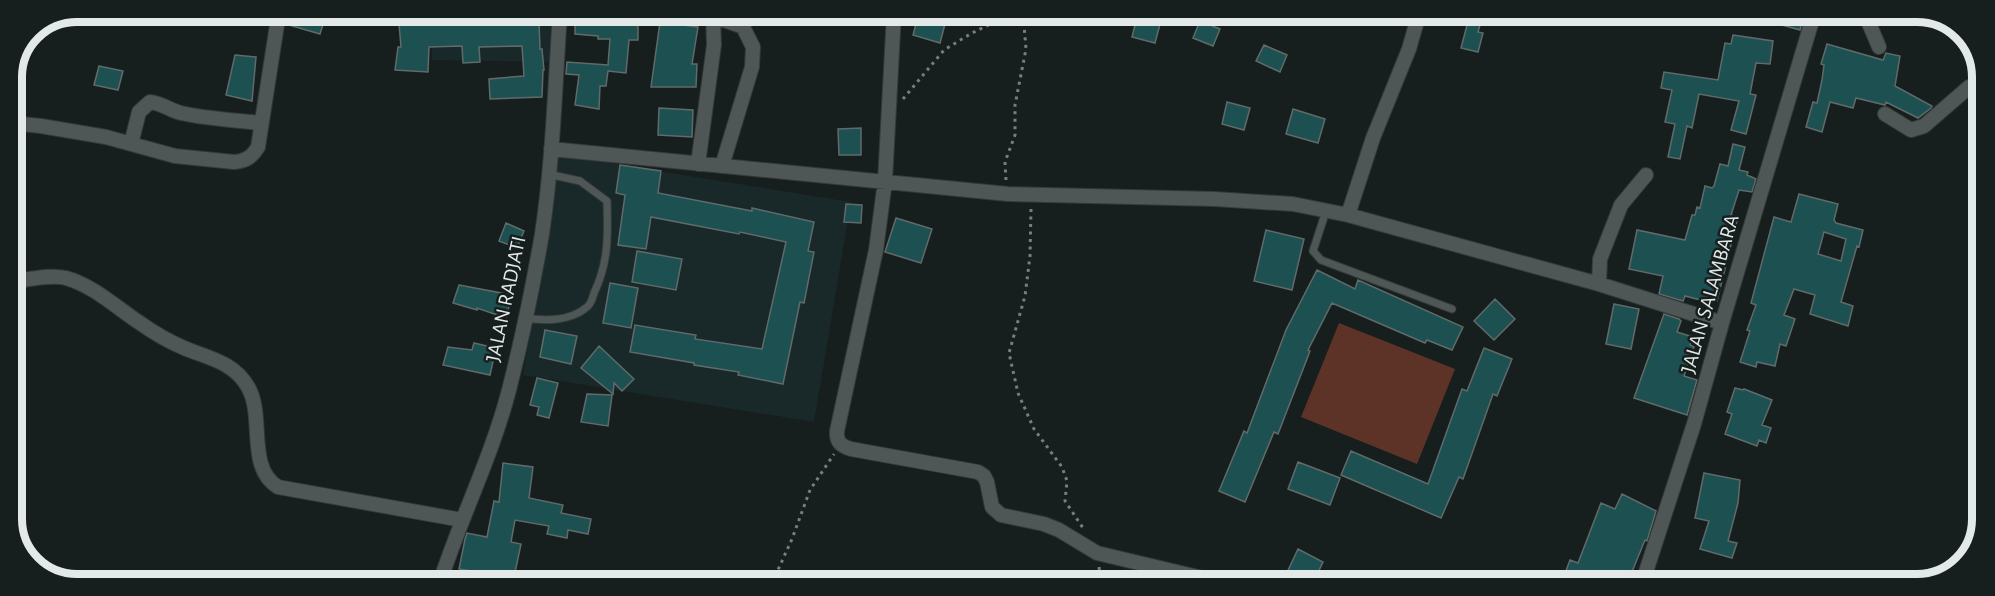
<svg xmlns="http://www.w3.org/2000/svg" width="1995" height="596" viewBox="0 0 1995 596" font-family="'Alegreya Sans',sans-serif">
	<rect width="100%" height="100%" fill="#171e1e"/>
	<path fill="#192828" d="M432 12 555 13 554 62 432 60Z
		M559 155 851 202 814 422 523 375Z"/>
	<path fill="#5e3327" d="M1339 323 1455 369 1417 464 1301 417Z"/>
	<path fill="#1d5050" stroke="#616a6a" stroke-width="1.5" fill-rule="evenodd" d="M293 12H318L326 15 320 34 289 25Z
		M398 12H464V23L539 21 540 49H542L544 70H543L542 97 490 99 489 79 524 76 522 46 479 47 480 62 463 63 462 46 429 47 428 72 395 70 398 47H401Z
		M575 13H638V40H629L626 73 608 71 606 86H600L599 109 575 105 579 75 566 74 567 62 608 65 610 39H598V36L575 34Z
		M919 13H946L942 23 945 24 940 43 913 35Z
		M1138 13H1163L1155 43 1132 37Z
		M1470 14H1483L1478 32 1483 33 1478 52 1461 48Z
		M1757 14H1790L1803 18 1800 30 1756 18Z
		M1200 21 1220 29 1213 46 1193 38Z
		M660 22 698 27 692 64H697L696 87H651Z
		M1733 35 1773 41 1770 64 1756 63 1750 94 1756 95 1746 134 1731 130 1739 101 1699 94 1692 128 1687 126 1680 159 1668 157 1675 124 1665 122 1672 90 1661 88 1664 72 1718 80 1725 43 1731 44Z
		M1827 44 1883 60 1886 53 1900 56 1895 86 1932 106 1931 108 1918 118 1886 102 1885 105 1856 98 1853 108 1830 102 1822 132 1806 127 1813 102 1817 103 1822 80 1824 65 1821 64Z
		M1264 45 1287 55 1280 72 1256 61Z
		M235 55 256 57 252 101 226 95Z
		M99 66 123 71 118 90 94 85Z
		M1227 102 1250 108 1244 130 1222 124Z
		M659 108 693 110 692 137 658 135Z
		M1293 109 1325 119 1318 143 1286 134Z
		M861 128V155H839L838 129Z
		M1733 144 1745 147 1739 170 1748 172 1747 175 1756 179 1752 192 1739 190 1731 215 1738 217 1717 301 1713 300 1712 303 1685 296 1683 301 1659 294 1663 276 1629 269 1637 230 1685 240 1692 215H1695L1697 207 1700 208 1705 186 1712 188 1714 186 1720 164 1728 166Z
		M620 165 661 171 658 193 752 211V208L814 222 808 251 814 252 804 303 800 302 783 384 738 375 739 372 694 365V363L630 352 635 325 696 335 695 339 762 349 786 242 740 232 739 234 651 217 646 249 618 245 625 195 616 193Z
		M1799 194 1838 204 1834 220 1836 223 1863 230 1859 247 1857 246 1841 302 1853 306 1848 326 1810 314 1815 295 1794 289 1784 315 1795 319 1786 346 1780 344 1775 366 1757 362 1756 367 1740 362 1750 331 1747 330 1756 305 1751 303 1774 217 1791 222ZM1824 232 1846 239 1841 261 1818 254Z
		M846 204 862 205 861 223 844 222Z
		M896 218 932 229 921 263 885 252Z
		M506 223 524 231 517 248 499 241Z
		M1266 230 1304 239 1292 290 1254 281Z
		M637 251 682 259 676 290 632 282Z
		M1317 270 1355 289 1358 280 1463 327 1452 350 1427 340 1425 343 1332 303 1308 350 1310 351 1278 434 1274 432 1245 502 1219 491 1244 431 1247 433 1286 330Z
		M610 283 638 288 631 328 603 323Z
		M459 285 512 295 506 318 477 308V310L453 303Z
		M1495 299 1515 319 1494 340 1474 321Z
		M1614 304 1639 309 1631 349 1606 344Z
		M1664 314 1679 319 1681 321 1677 332 1693 337 1690 345 1694 347 1684 376 1697 380 1687 415 1634 398Z
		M545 330 577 336 571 364 540 357Z
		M474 343 496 348 490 375 443 365 448 347 472 350Z
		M599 346 634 379 622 391 614 383 613 394 581 368Z
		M1484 348 1512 359 1497 396 1493 394 1463 479 1459 477 1441 518 1341 475 1351 451 1428 484 1462 389 1467 391Z
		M537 378 558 383 549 418 537 415 539 407 530 405Z
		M1735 388 1743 390 1744 389 1772 400 1762 425 1771 428 1766 443 1759 440 1757 446 1725 434 1732 414 1727 412Z
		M587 394 612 395 608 426 581 422Z
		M1298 462 1340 478 1330 505 1288 489Z
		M503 463 533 467 529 498 563 505 561 513 591 519 588 534 568 530 567 538 547 534 549 526 515 520 511 542 521 544 513 582H470L471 571 459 569 465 539 467 533 487 537 494 501 499 502Z
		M1704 473 1740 480 1738 503 1728 541 1737 543 1732 558 1700 549 1709 521 1695 518Z
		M1622 494 1656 511 1647 541 1645 540 1627 584H1561L1570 560 1578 563 1601 503 1615 509Z
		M1298 549 1323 562 1313 583H1282Z"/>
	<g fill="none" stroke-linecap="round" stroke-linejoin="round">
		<g stroke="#343939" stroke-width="9">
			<path id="service" d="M1326 211 1313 251 1321 260 1452 309
				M525 318C545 321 572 321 588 306 591 303 593 297 594 293 609 262 608 234 607 201L580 181 548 174"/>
		</g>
		<g stroke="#343939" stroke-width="16">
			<path id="minor" d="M694 13 713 16 714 45 698 164
				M713 13V16L743 27 753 47 752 67 722 166
				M894 13 885 181 876 250 837 431C836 442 841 446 851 449L978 472 984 476 987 482 992 507 1001 515 1044 524 1059 530 1097 553 1223 583
				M1861 14 1868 21 1879 47
				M743 27 750 13
				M1885 114 1911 130 1924 126 1969 87 1976 84 1983 86
				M12 123 41 126 106 137 175 156 234 162C246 161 252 157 258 147L279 12
				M131 144 139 112 150 102C161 103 170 110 181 113 207 119 235 120 261 123
				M551 149 1008 194 1215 199 1293 204 1348 215 1599 284 1722 323
				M1348 215 1373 138 1409 49 1417 21
				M12 281C29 280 50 274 66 278 94 286 117 308 140 323 154 333 168 341 184 348 208 358 234 362 248 387 265 416 246 468 278 487L462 520
				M1599 284 1600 259 1621 205 1646 175
				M440 582C461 517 492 456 509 390 522 339 533 286 542 234 553 161 555 86 560 13
				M1642 584 1694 424 1722 323 1814 14"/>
		</g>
		<path stroke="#787e7e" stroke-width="3" stroke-dasharray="3 4.5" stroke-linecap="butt" d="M903 99 944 50 972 33 1013 13
			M1006 180 1005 162 1015 135V105L1026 49 1023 13
			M1031 209 1030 256 1025 296 1009 353 1018 393 1034 429 1062 467 1067 481 1065 501 1083 528
			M1099 567 1101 583
			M772 583 792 539 810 490 834 454"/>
		<use href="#service" stroke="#4e5756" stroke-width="7"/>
		<use href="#minor" stroke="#4e5756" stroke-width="14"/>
	</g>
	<g text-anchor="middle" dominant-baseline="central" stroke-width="5" stroke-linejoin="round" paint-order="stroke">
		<g font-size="21" fill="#e3e8e8" stroke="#171e1e">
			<text transform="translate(1710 294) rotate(-74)">JALAN SALAMBARA</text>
			<text transform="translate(506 299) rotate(-78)">JALAN RADJATI</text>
		</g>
	</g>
	<path d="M0 0H1995V596H0ZM77 22H1917A55 55 0 0 1 1972 77V519A55 55 0 0 1 1917 574H77A55 55 0 0 1 22 519V77A55 55 0 0 1 77 22Z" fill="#171e1e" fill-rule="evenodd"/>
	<path fill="none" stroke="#e3e8e8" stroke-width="8" d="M77 22H1917A55 55 0 0 1 1972 77V519A55 55 0 0 1 1917 574H77A55 55 0 0 1 22 519V77A55 55 0 0 1 77 22Z"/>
</svg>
